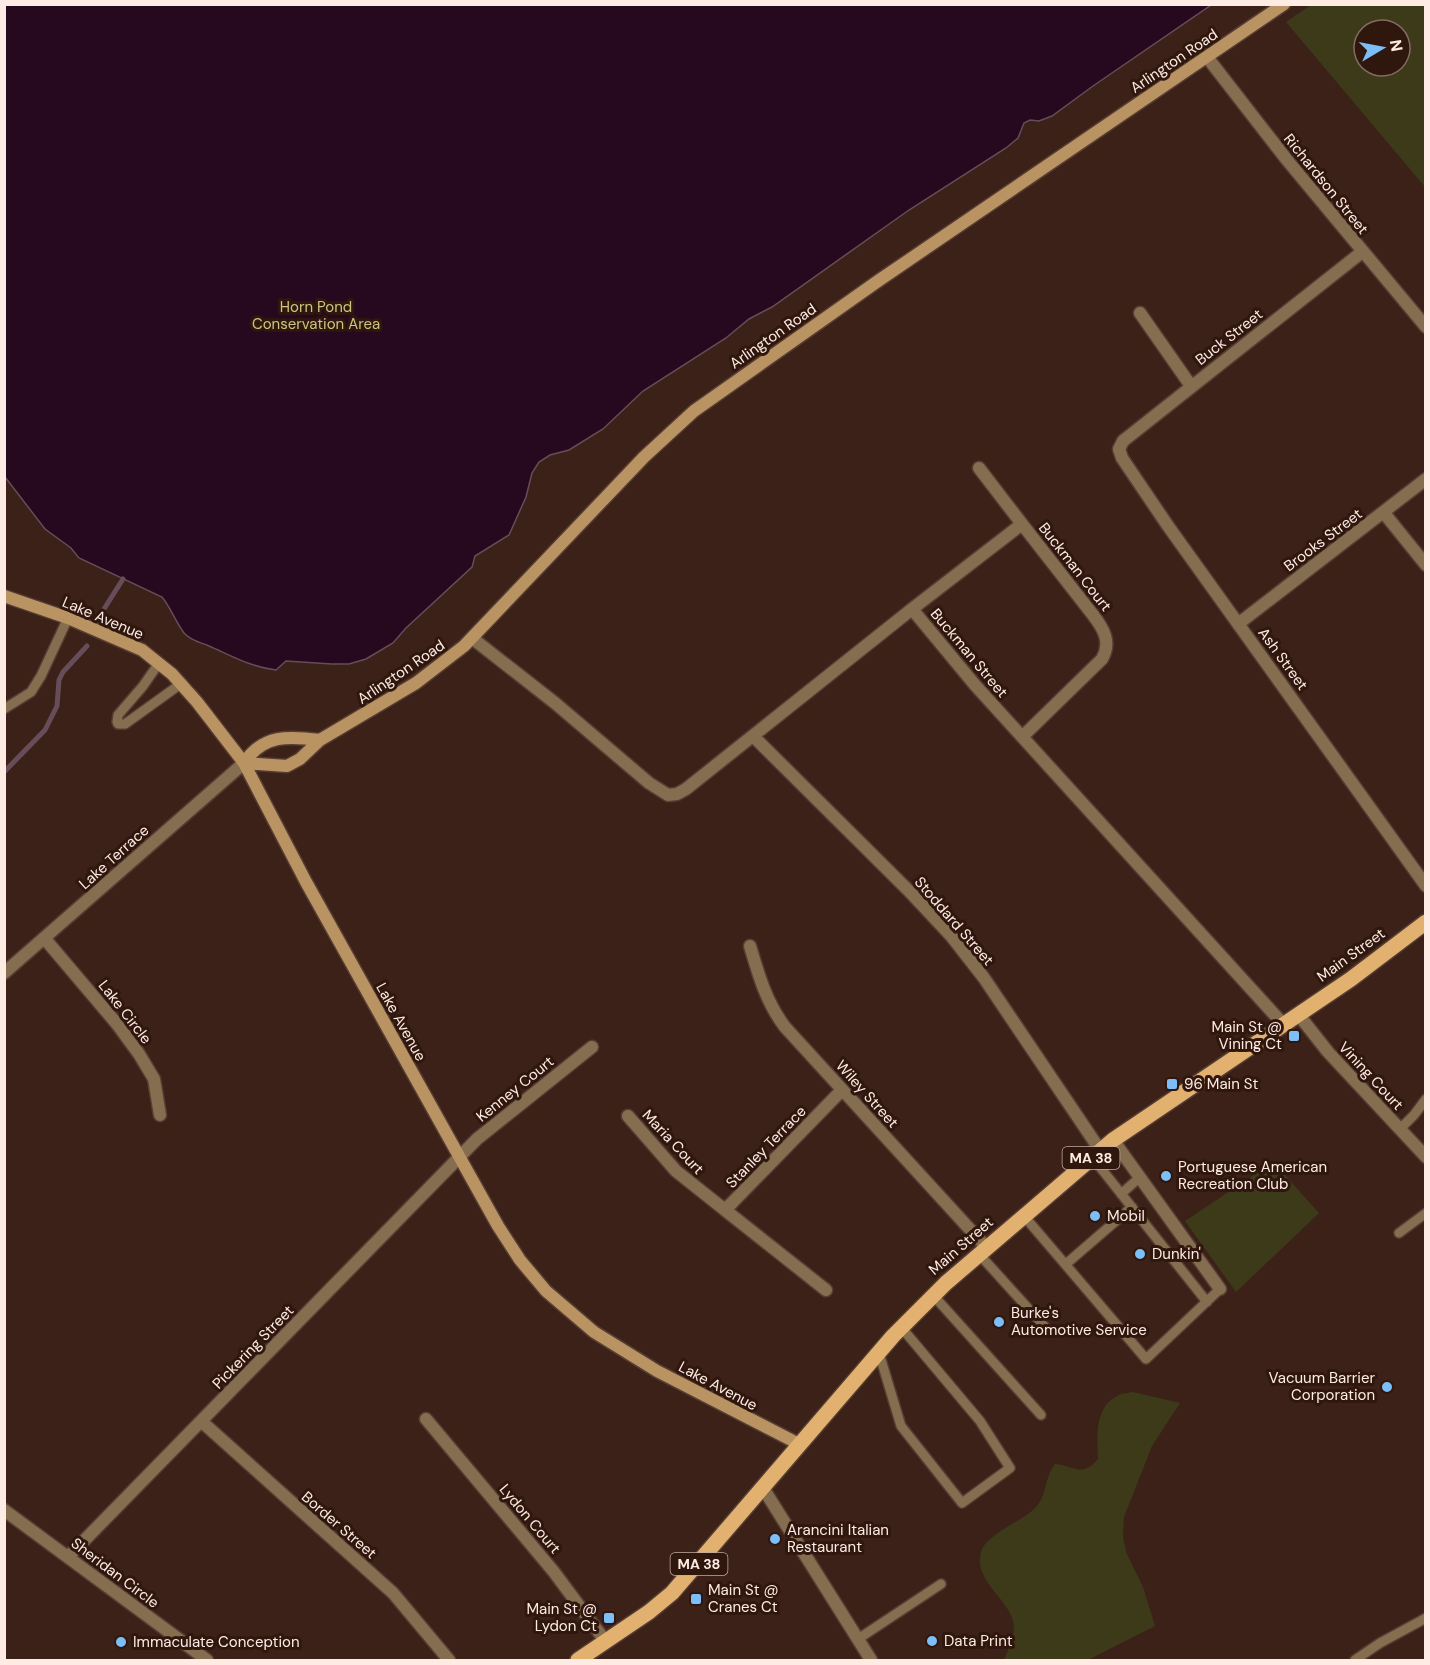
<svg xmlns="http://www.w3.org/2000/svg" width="1430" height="1665" viewBox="0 0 1430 1665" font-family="'DM Sans',sans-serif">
	<rect width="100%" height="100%" fill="#3b2117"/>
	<path fill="#3d3a1a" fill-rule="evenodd" d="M1311 5H1425V187L1286 22ZM1364 30H1400V66H1364Z
		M1273 1162 1319 1213 1236 1292 1185 1221Z
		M1133 1392 1180 1403 1152 1446 1124 1517 1123 1536 1126 1552 1143 1587 1155 1626 1088 1660H1004C1009 1648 1016 1634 1013 1621 1008 1599 973 1580 981 1552 986 1534 1021 1522 1034 1509 1048 1496 1044 1477 1055 1464 1075 1466 1082 1478 1098 1459 1097 1437 1094 1406 1119 1395 1123 1393 1129 1393 1133 1392Z"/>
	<path fill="#26091e" stroke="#664d59" stroke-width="1.5" d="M5 4H1211V5L1093 86 1052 116 1039 121 1030 120 1024 123 1018 138 1006 148 909 210 772 307 749 319 726 338 643 391 603 429 569 450 550 455 539 462 532 473 526 497 509 535 475 556 472 567 406 628 393 643 366 659 349 664H332L286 661 276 670C251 667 232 656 209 646 200 642 191 641 184 633 175 621 171 608 162 597L79 558 71 548 45 529 5 477Z"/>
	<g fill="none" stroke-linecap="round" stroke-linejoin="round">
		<path stroke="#664d59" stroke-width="5" d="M104 609 123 579
			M4 772 45 730 57 706 59 680 63 672 87 646"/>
		<g stroke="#563d34" stroke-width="12">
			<path id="lane" d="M159 663 143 686 118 715 117 722 118 724H125L182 683
				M4 709 31 692 41 676 68 618
				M1400 1129 1414 1115 1426 1099
				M1092 1157 1207 1302
				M1121 1194 1139 1178
				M1024 1216 1146 1359 1220 1289
				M1399 1233 1426 1213
				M979 1254 1045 1327
				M1066 1264 1132 1207
				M933 1295 1041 1415
				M879 1353 901 1426 962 1503 1010 1468 980 1421 901 1327
				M858 1639 941 1584
				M1355 1660 1380 1643 1426 1618"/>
		</g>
		<g stroke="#563d34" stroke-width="15">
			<path id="street" d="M1207 57 1287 160 1426 327
				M1362 252 1123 441 1119 449 1122 458 1168 526 1426 886
				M1140 313 1191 386
				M979 468 1022 524
				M1384 513 1426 565
				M912 609 1022 524 1093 615C1103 628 1112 642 1102 659L1022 737
				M1238 624 1426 479
				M472 638 555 703 649 783 668 795 677 794 686 789 912 609 975 685 1283 1024
				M754 737 909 891 952 937 984 978 1100 1150
				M45 939 117 1024 139 1054 154 1079 160 1115
				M750 946C759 976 766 1002 785 1027L987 1248
				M4 973 244 763
				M1298 1014 1328 1052 1426 1157
				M628 1116 676 1171 725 1210
				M1113 1140 1220 1289
				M826 1290 725 1210 842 1090
				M426 1419 554 1572 606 1642
				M201 1421 393 1593 449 1660
				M763 1488 871 1660
				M4 1510 207 1660
				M68 1557 477 1139 592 1047"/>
		</g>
		<g stroke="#563d34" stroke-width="15">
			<path id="secondary" d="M4 596 68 618 142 650 172 674 197 702 244 763 306 882 498 1226 520 1260 546 1291 594 1332 657 1371 799 1444
				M244 763 287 766 300 759 320 740 416 683 464 646 644 457 694 411 878 281 1284 4
				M244 763C263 734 289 736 320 740"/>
		</g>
		<g stroke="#563d34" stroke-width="18">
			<path id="primary" d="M578 1660 649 1612 672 1593 893 1336 946 1283 1113 1140 1351 979 1426 922"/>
		</g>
		<use href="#lane" stroke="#856d4f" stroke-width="9"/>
		<use href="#street" stroke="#856d4f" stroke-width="12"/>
		<use href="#secondary" stroke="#b99462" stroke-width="12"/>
		<use href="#primary" stroke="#e2b170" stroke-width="15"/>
	</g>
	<g fill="#7bbef8" stroke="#30170e" stroke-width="2">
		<rect x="1288" y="1030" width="12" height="12" rx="3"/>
		<rect x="1166" y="1078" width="12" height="12" rx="3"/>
		<circle cx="1166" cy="1176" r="6"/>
		<circle cx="1095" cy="1216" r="6"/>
		<circle cx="1140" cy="1254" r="6"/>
		<circle cx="999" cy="1322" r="6"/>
		<circle cx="1387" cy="1387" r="6"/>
		<circle cx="775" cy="1539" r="6"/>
		<rect x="690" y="1593" width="12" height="12" rx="3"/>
		<rect x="603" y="1612" width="12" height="12" rx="3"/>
		<circle cx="932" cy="1641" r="6"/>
		<circle cx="121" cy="1642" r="6"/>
	</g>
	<g text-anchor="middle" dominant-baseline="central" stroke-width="6" stroke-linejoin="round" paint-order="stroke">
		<g fill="#30170e" stroke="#c0aba4" stroke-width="1.5">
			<rect x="1062.5" y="1147" width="57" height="22" rx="4.5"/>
			<rect x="670.5" y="1553" width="57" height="22" rx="4.5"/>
		</g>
		<g font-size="14" font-weight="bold" fill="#fdebe4">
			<text x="1091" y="1158">MA 38</text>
			<text x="699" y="1564">MA 38</text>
		</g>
		<g font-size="15" fill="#fdebe4" stroke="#30170e">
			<text transform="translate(1174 61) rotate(-34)">Arlington Road</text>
			<text transform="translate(1326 184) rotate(51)">Richardson Street</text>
			<text transform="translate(773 336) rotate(-35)">Arlington Road</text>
			<text transform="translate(1229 337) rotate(-38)">Buck Street</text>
			<text transform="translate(1323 540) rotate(-37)">Brooks Street</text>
			<text transform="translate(1075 567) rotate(52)">Buckman Court</text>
			<text transform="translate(103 618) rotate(23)">Lake Avenue</text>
			<text transform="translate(969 653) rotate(50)">Buckman Street</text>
			<text transform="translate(1283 659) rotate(54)">Ash Street</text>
			<text transform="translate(401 672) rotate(-34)">Arlington Road</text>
			<text transform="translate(114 857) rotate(-42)">Lake Terrace</text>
			<text transform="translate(954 921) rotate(49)">Stoddard Street</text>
			<text transform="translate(1351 955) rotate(-36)">Main Street</text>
			<text transform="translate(125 1012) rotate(52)">Lake Circle</text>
			<text transform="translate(401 1022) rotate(61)">Lake Avenue</text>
			<text transform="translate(1371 1076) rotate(47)">Vining Court</text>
			<text transform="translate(515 1089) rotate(-39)">Kenney Court</text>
			<text transform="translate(867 1094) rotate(48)">Wiley Street</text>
			<text transform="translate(673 1142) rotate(47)">Maria Court</text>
			<text transform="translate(766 1147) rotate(-46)">Stanley Terrace</text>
			<text transform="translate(961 1246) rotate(-41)">Main Street</text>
			<text transform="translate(253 1347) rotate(-46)">Pickering Street</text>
			<text transform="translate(718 1386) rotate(28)">Lake Avenue</text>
			<text transform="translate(530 1519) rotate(50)">Lydon Court</text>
			<text transform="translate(339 1525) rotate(41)">Border Street</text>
			<text transform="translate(115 1573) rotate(37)">Sheridan Circle</text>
		</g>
		<g font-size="15" fill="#cac581" stroke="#30170e">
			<text x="316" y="307">Horn Pond<tspan x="316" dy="17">Conservation Area</tspan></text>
		</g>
		<g font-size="15" fill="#fdebe4" stroke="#30170e" text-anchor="start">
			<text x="1282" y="1027" text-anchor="end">Main St @<tspan x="1282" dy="17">Vining Ct</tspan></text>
			<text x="1184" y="1084">96 Main St</text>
			<text x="1178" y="1167">Portuguese American<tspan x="1178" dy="17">Recreation Club</tspan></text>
			<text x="1107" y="1216">Mobil</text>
			<text x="1152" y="1254">Dunkin'</text>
			<text x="1011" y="1313">Burke's<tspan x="1011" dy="17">Automotive Service</tspan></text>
			<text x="1375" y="1378" text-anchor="end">Vacuum Barrier<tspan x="1375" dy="17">Corporation</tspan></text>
			<text x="787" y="1530">Arancini Italian<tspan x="787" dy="17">Restaurant</tspan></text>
			<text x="708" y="1590">Main St @<tspan x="708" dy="17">Cranes Ct</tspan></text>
			<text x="597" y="1609" text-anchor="end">Main St @<tspan x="597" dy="17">Lydon Ct</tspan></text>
			<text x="944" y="1641">Data Print</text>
			<text x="133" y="1642">Immaculate Conception</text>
		</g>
	</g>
	<rect width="1430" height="1665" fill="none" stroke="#fdebe4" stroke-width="12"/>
	<g transform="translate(1382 48) rotate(80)"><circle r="28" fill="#30170e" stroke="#826c64" stroke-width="1.5"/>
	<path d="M0-4.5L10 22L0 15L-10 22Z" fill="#7bbef8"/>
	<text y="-9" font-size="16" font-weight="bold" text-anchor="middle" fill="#fdebe4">N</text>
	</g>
</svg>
